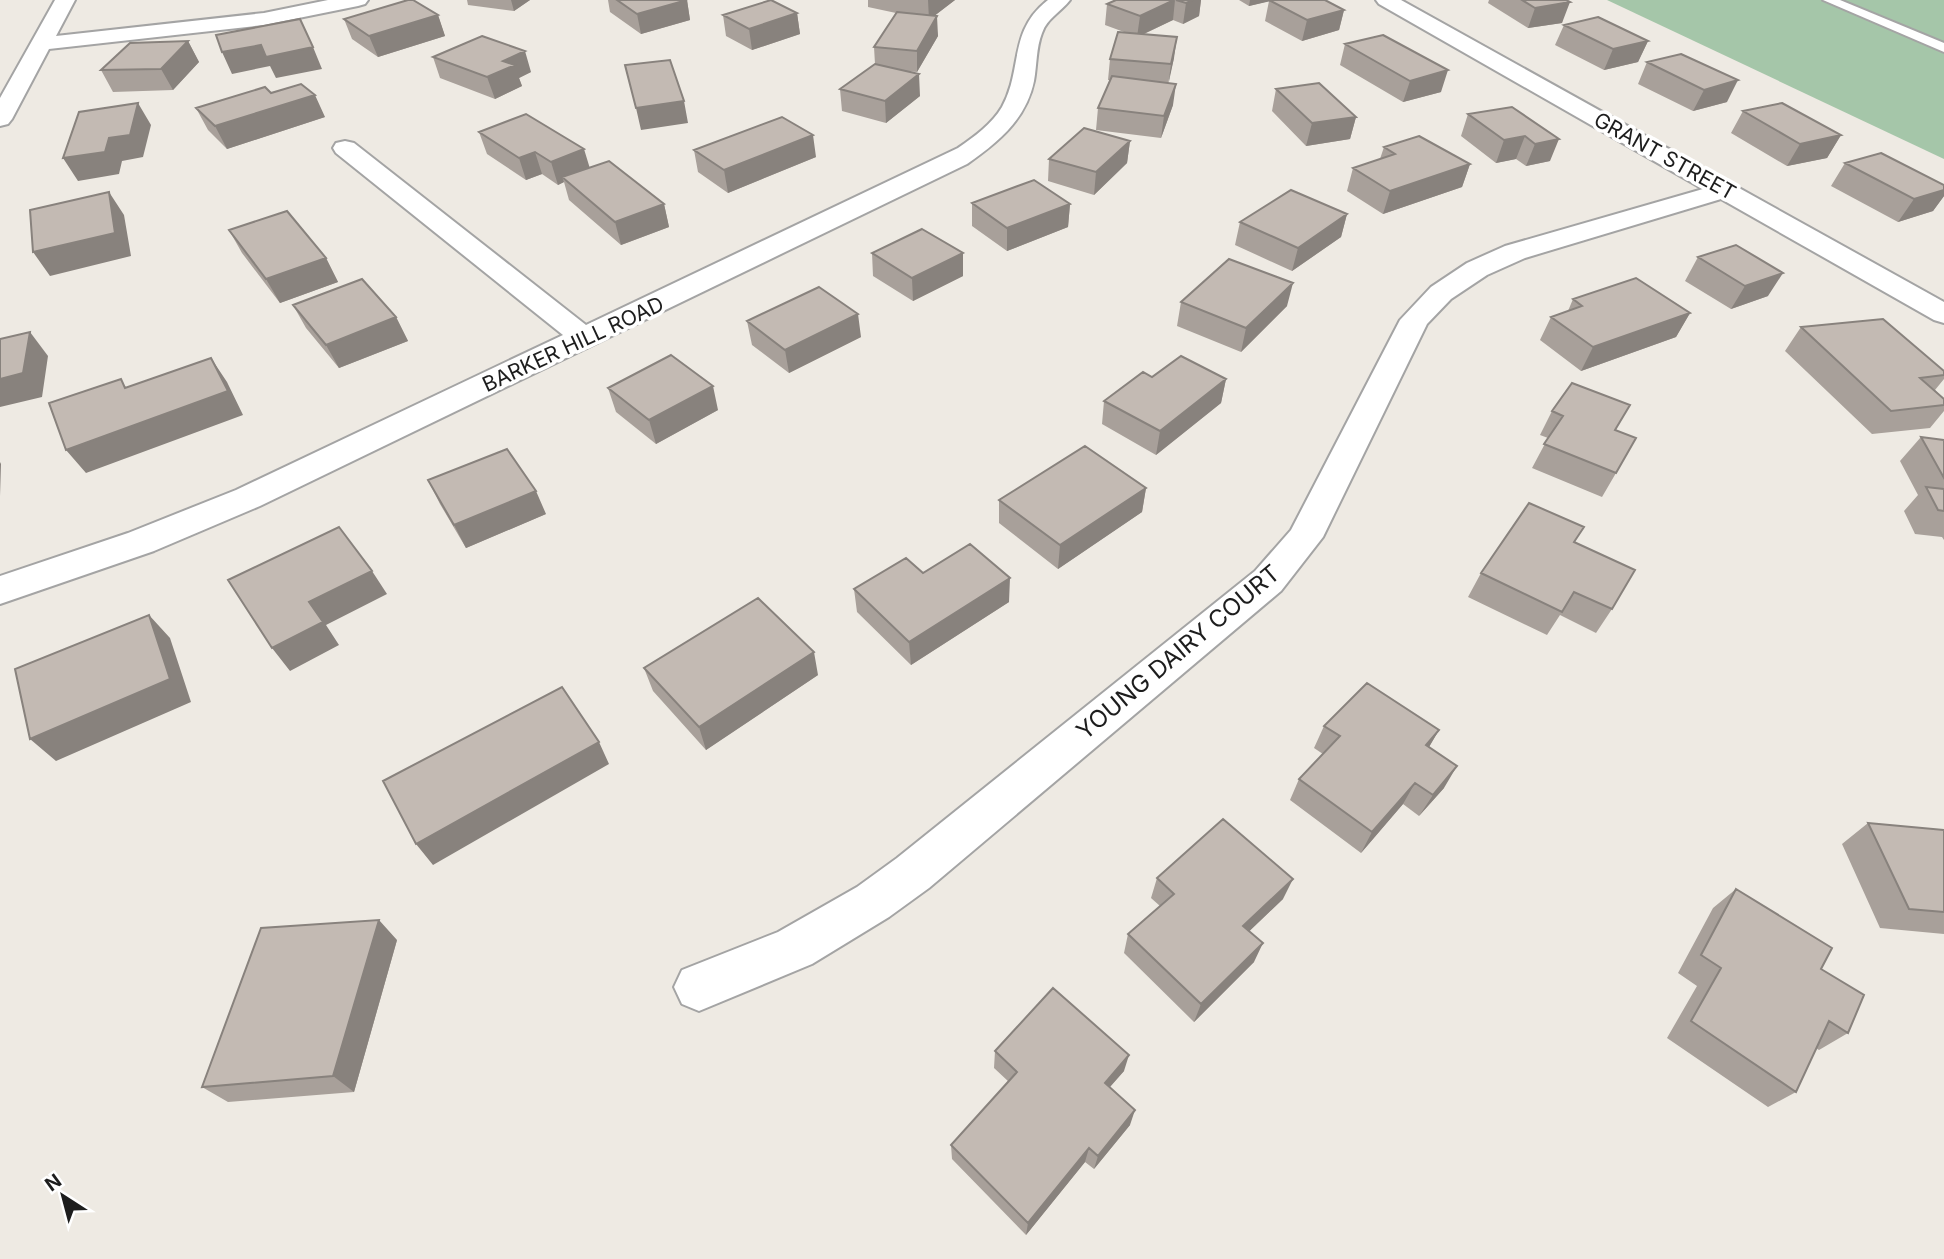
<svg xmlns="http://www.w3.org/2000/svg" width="1944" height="1259" viewBox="0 0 1944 1259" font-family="Inter,sans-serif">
	<rect width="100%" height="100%" fill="#eeeae3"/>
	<path fill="#a5c6a9" d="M1607 0H1944V159Z"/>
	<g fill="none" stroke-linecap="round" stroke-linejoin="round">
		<g stroke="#a4a4a4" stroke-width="4">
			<path id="lane" d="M1823 0H1840L1944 43V52Z"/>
		</g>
		<g stroke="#a4a4a4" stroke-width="4">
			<path id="street" d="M55 0H75L56 36 264 13 328 0H368L365 4 358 6 264 25 49 49 12 119 8 124 0 126V98Z
				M1048 0H1070C1061 12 1047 18 1042 33 1036 48 1037 65 1034 81 1026 120 997 143 967 164L260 506 154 551 0 604V576L128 533 236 490 563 335 336 153 333 148 336 143 345 141 354 143 586 325 958 148C974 137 992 124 1002 107 1023 69 1008 31 1048 0Z
				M1376 0H1401L1944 302V323L1934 320 1721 199 1525 258 1487 275 1451 299 1427 324 1323 537 1281 591 929 888 889 917 812 964 699 1011 682 1004 674 987 682 970 778 932 857 887 897 858 1255 571 1291 530 1400 320 1431 287 1467 263 1505 246 1703 189 1379 4Z"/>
		</g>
		<use href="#lane" fill="#fff" fill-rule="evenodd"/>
		<use href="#street" fill="#fff" fill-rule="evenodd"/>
	</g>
	<path fill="#a8a09a" d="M467 0H530L514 11 468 5Z
		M608 0H687L690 20 641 34 610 12Z
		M868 0H955L934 16 938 36 917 72 905 71 920 96 886 123 842 111 840 89 875 64 874 47 896 13 868 7Z
		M1116 0H1201L1199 16 1183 24 1173 20 1144 34 1174 58 1168 83 1173 105 1161 138 1096 130 1098 108 1110 80H1108L1110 59 1124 32 1105 25 1107 4Z
		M1239 0H1325L1344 10 1339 30 1302 41 1265 21 1269 1 1249 6Z
		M1489 0H1566L1562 23 1528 28 1488 3Z
		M797 13 800 34 752 50 726 36 723 15Z
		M438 15 445 36 378 57 352 39 344 19Z
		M1564 25 1648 41 1638 62 1604 70 1555 45Z
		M188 41 199 62 173 90 113 92 101 70Z
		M1345 44 1441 92 1403 102 1340 65Z
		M1681 54 1727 102 1693 111 1638 84 1647 62Z
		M433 57 531 72 519 78 522 86 495 99 440 78Z
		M1276 89 1356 117 1350 139 1306 146 1272 111Z
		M271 93 325 117 227 149 208 130 196 108Z
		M1512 107 1550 161 1526 166 1516 159 1496 163 1461 136 1468 114Z
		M1743 111 1841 135 1827 158 1787 166 1731 133Z
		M479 132 589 168 664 204 669 227 621 245 569 200 564 182 558 185 542 174 526 180 487 154Z
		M1130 141 1127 163 1094 195 1048 181 1049 159Z
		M1384 147 1470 164 1462 187 1383 214 1347 191 1353 168 1380 159Z
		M694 150 816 157 728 193 698 172Z
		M1845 163 1944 185V196L1933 211 1898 222 1831 186Z
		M972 203 1070 204 1068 227 1007 251 972 226Z
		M1347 214 1341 237 1292 271 1235 245 1240 222Z
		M229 230 326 258 338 282 280 303 242 253Z
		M872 253 963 276 913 301 873 276Z
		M1698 257 1768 296 1731 309 1685 281Z
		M1573 299 1690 313 1676 337 1581 371 1540 340 1551 317 1568 311Z
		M1181 302 1287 306 1241 352 1177 326Z
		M293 305 396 317 408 341 339 368 306 328Z
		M747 321 861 337 789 373 752 345Z
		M1801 327 1944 371V379L1935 390 1944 399V411L1930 428 1872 434 1785 351Z
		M1152 377 1226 379 1221 403 1156 455 1102 424 1104 401Z
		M608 388 718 410 656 444 616 412Z
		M1552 411 1616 430V473L1602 497 1532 468 1548 438 1540 435Z
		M1921 437 1944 440V540L1942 537 1915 534 1904 511 1918 495 1900 461Z
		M428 480 546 514 466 548 440 504Z
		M1146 488 1142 512 1058 569 999 523V500Z
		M1575 543 1612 609 1596 633 1560 615 1547 635 1468 597 1481 573Z
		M923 573 1009 602 911 665 857 612 854 589Z
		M644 668 818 675 706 750 653 691Z
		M1324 726 1439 730 1429 747 1444 788 1419 816 1403 804 1361 853 1290 800 1299 779 1323 754 1314 748Z
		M1868 823 1944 830V934L1880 928 1842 844Z
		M1157 878 1283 899 1249 931 1254 962 1194 1022 1124 953 1128 934 1160 906 1151 898Z
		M1736 889 1821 969 1848 1033 1819 1050 1816 1048 1796 1092 1768 1107 1667 1038 1697 986 1678 973 1713 908Z
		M397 940 354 1092 228 1102 202 1087Z
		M995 1051 1124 1071 1110 1087 1130 1125 1094 1169 1085 1162 1026 1235 952 1159 951 1145 1009 1082 994 1068Z"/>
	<path fill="#88827d" d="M511 0H530L514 11Z
		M687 0 690 20 641 34 637 14Z
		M928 0H955L929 20Z
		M1175 0 1173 20 1137 37 1140 16Z
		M1193 0H1201L1199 16 1183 24 1186 3Z
		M1250 0H1275L1249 6Z
		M1570 2 1562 23 1528 28 1535 8Z
		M1344 10 1339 30 1302 41 1307 20Z
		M797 13 800 34 752 50 749 29Z
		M438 15 445 36 378 57 369 36Z
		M937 16 938 36 917 72V51Z
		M1177 37 1174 58 1168 86 1171 64Z
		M188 41 199 62 173 90 161 69Z
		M1648 41 1638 62 1604 70 1613 49Z
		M261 45 313 47 322 69 276 78 270 66 232 74 222 52Z
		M525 51 531 72 519 78 522 86 495 99 487 77 503 61Z
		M1448 70 1441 92 1403 102 1410 81Z
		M919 74 920 96 886 123 885 101Z
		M1738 80 1727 102 1693 111 1704 90Z
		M1176 84 1173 105 1161 138 1164 116Z
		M315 95 325 117 227 149 215 126Z
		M684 101 688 123 641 130 636 108Z
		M138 103 151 125 143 157 122 161 119 174 78 181 63 158 109 138Z
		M1356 117 1350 139 1306 146 1312 123Z
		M813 135 816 157 728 193 724 170Z
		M1841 135 1827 158 1787 166 1800 144Z
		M1525 136 1516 159 1496 163 1504 140Z
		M1559 139 1550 161 1526 166 1535 144Z
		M1130 141 1127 163 1094 195 1096 172Z
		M584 149 591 172 562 177 564 182 558 185 551 162Z
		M535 152 542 174 526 180 519 158Z
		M1470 164 1462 187 1383 214 1390 191Z
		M1944 190V196L1933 211 1898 222 1914 199Z
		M109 192 124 215 131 256 50 276 33 252Z
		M664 204 669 227 621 245 615 222Z
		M1070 204 1068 227 1007 251V228Z
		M1347 214 1341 237 1292 271 1298 248Z
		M963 253V276L913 301 912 278Z
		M326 258 338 282 280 303 266 279Z
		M1783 273 1768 296 1731 309 1745 286Z
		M1293 283 1287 306 1241 352 1246 328Z
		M1690 313 1676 337 1581 371 1593 347Z
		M858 314 861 337 789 373 785 350Z
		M396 317 408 341 339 368 326 345Z
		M30 332 48 356 42 397 0 407V379Z
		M211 358 227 382 243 415 86 473 66 450Z
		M1226 379 1221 403 1156 455 1160 431Z
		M713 386 718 410 656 444 649 420Z
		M0 462 1 464 0 496Z
		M1146 488 1142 512 1058 569 1060 545Z
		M536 491 546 514 466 548 454 525Z
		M372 571 387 594 326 625 339 645 290 671 272 648 309 602Z
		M1010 578 1009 602 911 665 909 642Z
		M149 615 170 638 191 702 56 761 30 739Z
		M814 652 818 675 706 750 699 727Z
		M1439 730 1426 752V745Z
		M599 742 609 764 433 865 416 844Z
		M1457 766 1444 788 1419 816 1433 795Z
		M1415 783 1403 804 1361 853 1372 832Z
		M1293 879 1283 899 1235 945 1243 926Z
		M379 920 397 940 354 1092 333 1076Z
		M1263 943 1254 962 1194 1022 1201 1004Z
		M1129 1055 1124 1071 1100 1098 1105 1083Z
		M1135 1110 1130 1125 1094 1169 1098 1156Z
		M1089 1148 1085 1162 1026 1235 1028 1223Z"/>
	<path fill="#c3bab3" stroke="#88827d" stroke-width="2" d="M408 0H413L438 15 369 36 344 19Z
		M617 0H687L637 14Z
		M771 0 797 13 749 29 723 15Z
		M1116 0H1174L1140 16 1107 4Z
		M1176 0H1193L1186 3Z
		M1269 0H1325L1344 10 1307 20Z
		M1522 0H1566L1570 2 1535 8Z
		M897 12 937 16 917 51 874 47Z
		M1598 17 1648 41 1613 49 1564 25Z
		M300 19 313 47 266 57 261 45 222 52 216 35Z
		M1118 32 1177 37 1171 64 1110 59Z
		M1383 35 1448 70 1410 81 1345 44Z
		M482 36 525 51 503 61 515 65 487 77 433 57Z
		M188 41 161 69 101 70 130 43Z
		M1681 54 1738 80 1704 90 1647 62Z
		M670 60 684 101 636 108 625 65Z
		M875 64 919 74 885 101 840 89Z
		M1112 76 1176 84 1164 116 1098 108Z
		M1319 83 1356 117 1312 123 1276 89Z
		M301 84 315 95 215 126 196 108 265 87 271 93Z
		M138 103 130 135 109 138 105 152 63 158 79 112Z
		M1782 103 1841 135 1800 144 1743 111Z
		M1512 107 1559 139 1535 144 1525 136 1504 140 1468 114Z
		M526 114 584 149 551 162 535 152 519 158 479 132Z
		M782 117 813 135 724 170 694 150Z
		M1084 128 1130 141 1096 172 1049 159Z
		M1419 136 1470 164 1390 191 1353 168 1395 154 1384 147Z
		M1881 153 1944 185V190L1914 199 1845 163Z
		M609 161 664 204 615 222 562 177Z
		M1034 180 1070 204 1007 228 972 203Z
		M1291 190 1347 214 1298 248 1240 222Z
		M109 192 115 233 33 252 30 210Z
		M287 211 326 258 266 279 229 230Z
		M922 229 963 253 912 278 872 253Z
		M1736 245 1783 273 1745 286 1698 257Z
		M1229 259 1293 283 1246 328 1181 302Z
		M1636 278 1690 313 1593 347 1551 317 1582 306 1573 299Z
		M362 279 396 317 326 345 293 305Z
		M819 287 858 314 785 350 747 321Z
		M1883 319 1944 371V375L1920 378 1944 399V405L1891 411 1801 327Z
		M30 332 23 373 0 379V339Z
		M671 355 713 386 649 420 608 388Z
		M1181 356 1226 379 1160 431 1104 401 1143 372 1152 377Z
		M211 358 228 391 66 450 49 403 121 379 125 388Z
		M1572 383 1630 405 1615 430 1636 438 1616 473 1544 444 1563 416 1552 411Z
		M1921 437 1944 440V478Z
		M1085 446 1146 488 1060 545 999 500Z
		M507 449 536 491 454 525 428 480Z
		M1926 487 1944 489V511L1938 510Z
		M1529 503 1584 527 1574 542 1635 570 1612 609 1574 592 1562 612 1481 573Z
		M339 527 372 571 309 602 323 622 272 648 228 580Z
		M970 544 1010 578 909 642 854 589 906 558 923 573Z
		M758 598 814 652 699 727 644 668Z
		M149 615 170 679 30 739 15 669Z
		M1367 683 1439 730 1426 745 1457 766 1433 795 1415 783 1372 832 1299 779 1340 736 1324 726Z
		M562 687 599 742 416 844 383 781Z
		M1223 819 1293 879 1243 926 1263 943 1201 1004 1128 934 1174 894 1157 878Z
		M1868 823 1944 830V912L1909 909Z
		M1736 889 1832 948 1821 969 1864 995 1848 1033 1829 1021 1796 1092 1691 1021 1721 968 1701 955Z
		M379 920 333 1076 202 1087 261 928Z
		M1053 988 1129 1055 1105 1083 1135 1110 1098 1156 1089 1148 1028 1223 951 1145 1017 1072 995 1051Z"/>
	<g text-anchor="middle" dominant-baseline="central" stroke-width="7" stroke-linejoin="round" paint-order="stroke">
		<g font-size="21" fill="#1d1d1d" stroke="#fff">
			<text transform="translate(1665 156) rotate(29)">GRANT STREET</text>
			<text transform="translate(573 344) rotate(-25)">BARKER HILL ROAD</text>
		</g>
		<g font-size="24" fill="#1d1d1d" stroke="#fff">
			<text transform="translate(1178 652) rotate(-40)">YOUNG DAIRY COURT</text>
		</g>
	</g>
	<g transform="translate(63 1196) rotate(324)" stroke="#ffffff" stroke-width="5" paint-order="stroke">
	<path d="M0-5L12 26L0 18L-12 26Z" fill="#1d1d1d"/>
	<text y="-10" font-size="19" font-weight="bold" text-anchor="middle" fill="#1d1d1d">N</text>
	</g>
</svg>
